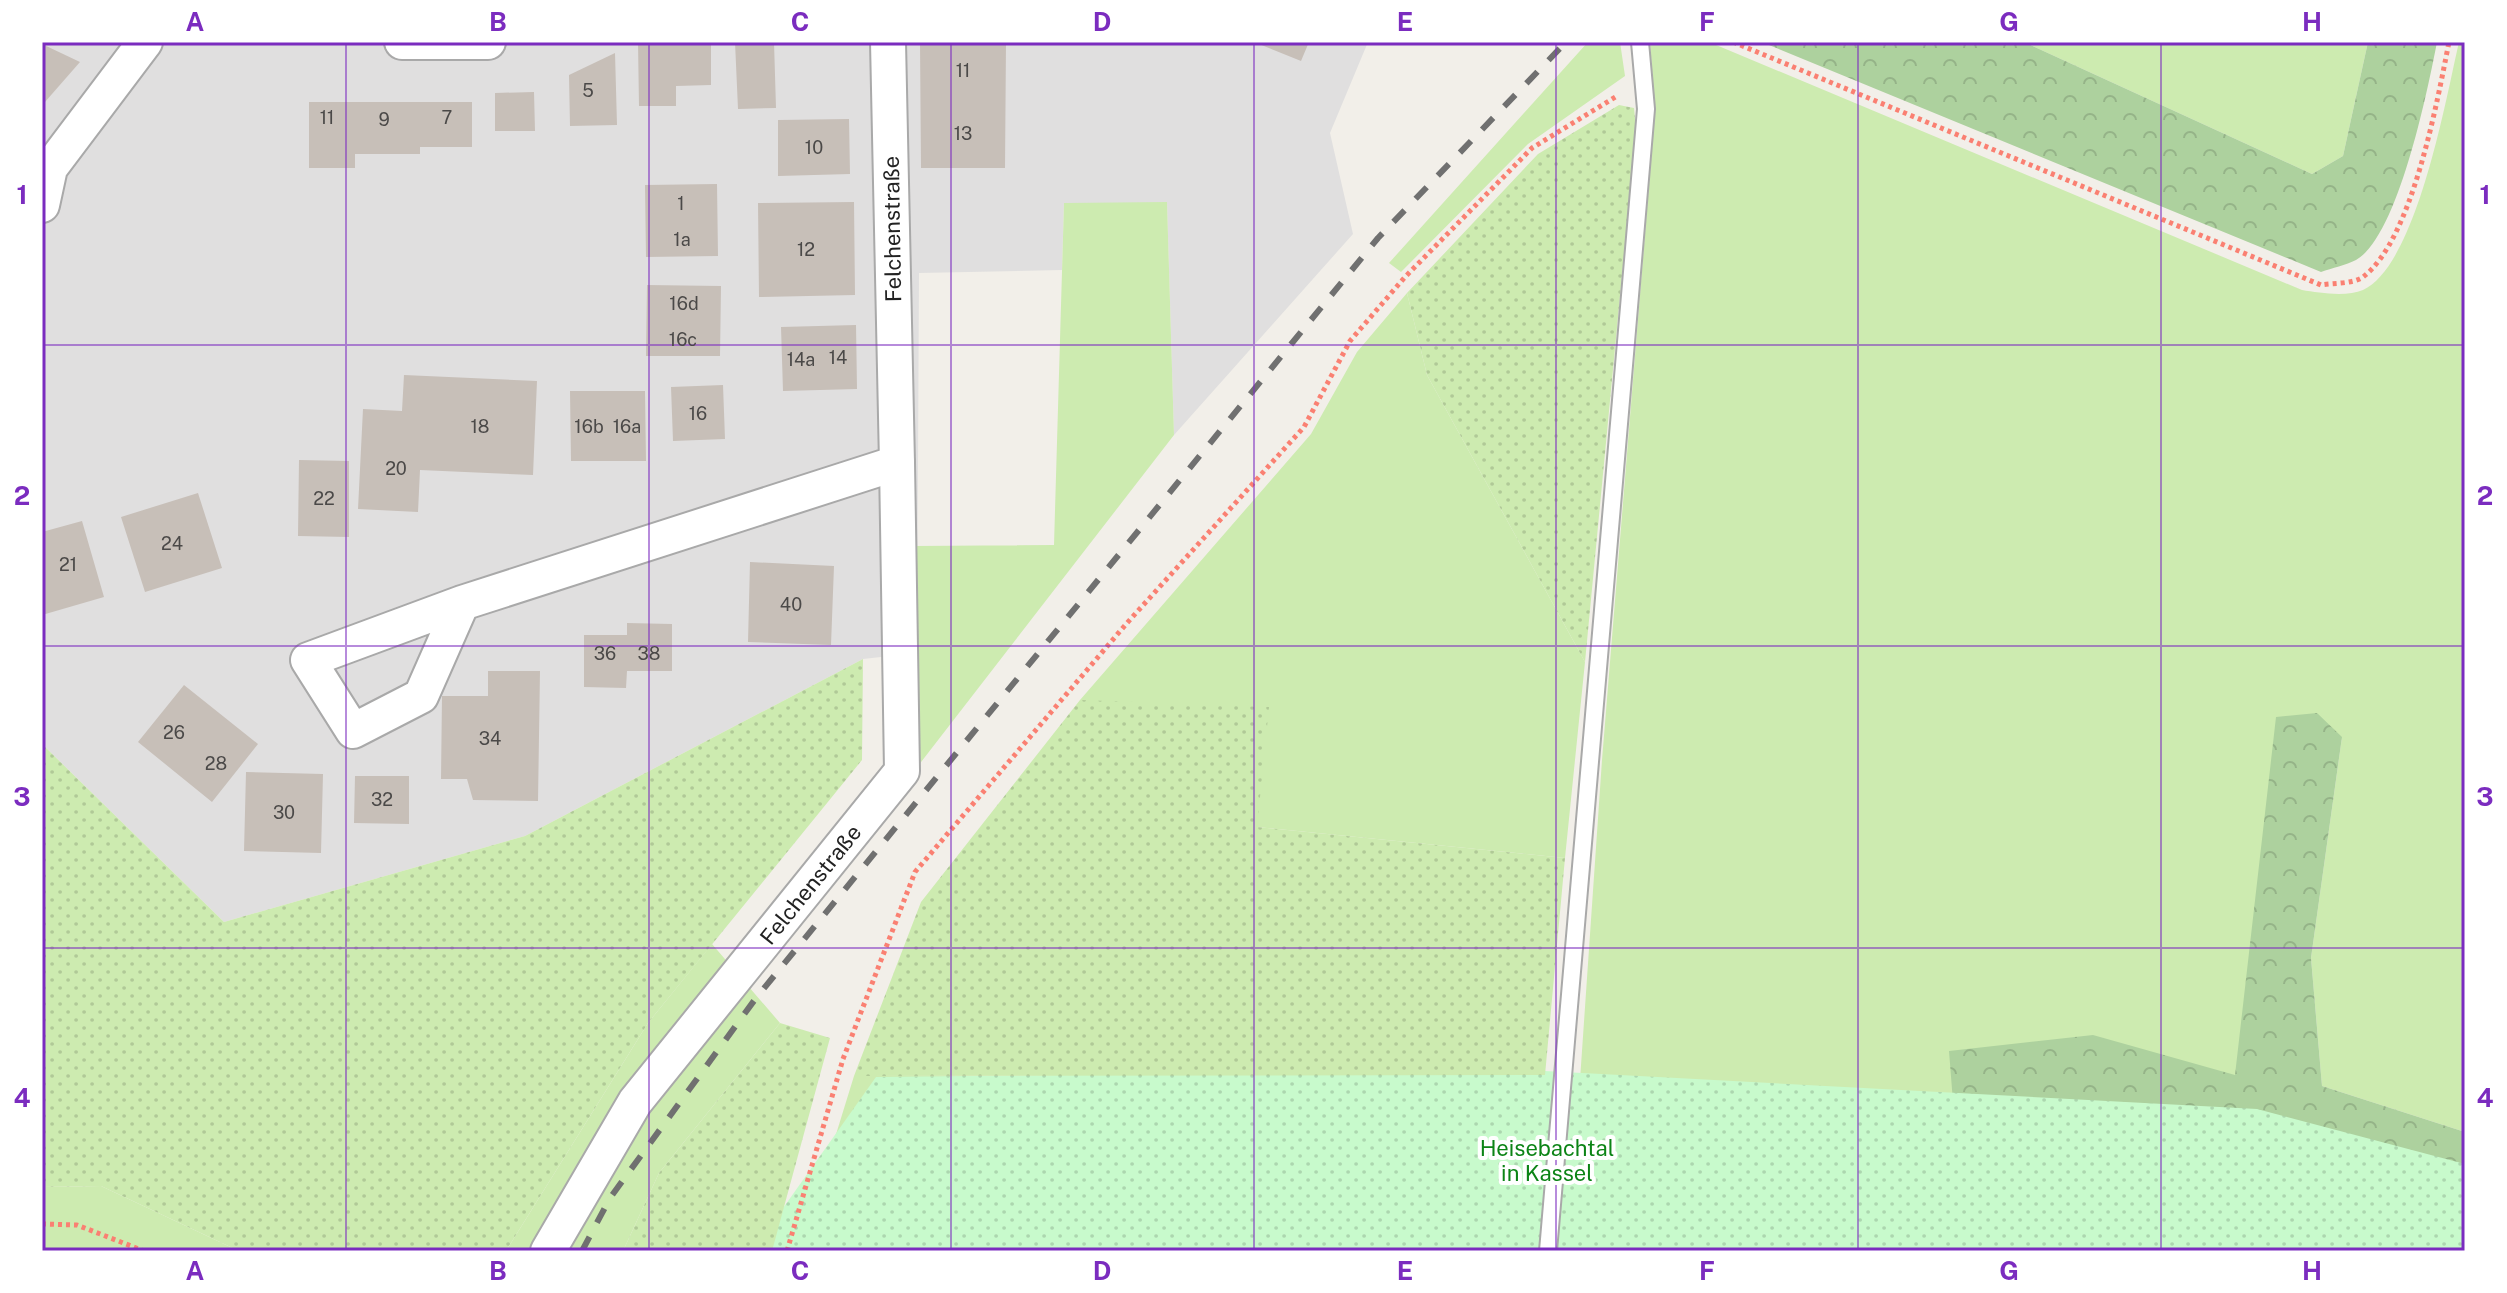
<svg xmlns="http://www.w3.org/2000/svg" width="2507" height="1293" viewBox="0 0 2507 1293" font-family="'Public Sans',sans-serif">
	<defs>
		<pattern id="forest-crowns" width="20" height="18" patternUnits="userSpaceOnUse" patternTransform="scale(2)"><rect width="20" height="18" fill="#add19e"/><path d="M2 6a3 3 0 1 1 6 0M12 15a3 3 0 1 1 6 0" fill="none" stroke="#95b388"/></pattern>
		<pattern id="park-dots" width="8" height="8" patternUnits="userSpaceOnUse" patternTransform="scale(2)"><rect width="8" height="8" fill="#c8facc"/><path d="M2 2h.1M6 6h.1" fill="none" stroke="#acd6af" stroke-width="1.8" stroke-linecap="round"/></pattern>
		<pattern id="garden-dots" width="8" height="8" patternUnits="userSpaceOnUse" patternTransform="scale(2)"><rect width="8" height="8" fill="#cdebb0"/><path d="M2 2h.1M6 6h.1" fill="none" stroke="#b0c997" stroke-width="1.8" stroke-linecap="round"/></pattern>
	</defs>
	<rect width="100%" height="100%" fill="#f2efe9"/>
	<path fill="#e0dfdf" d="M42 42H1368L1330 133 1353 234 1174 435 1167 203H1064L1062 270 919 273 917 653 863 659 525 836 224 922 42 744Z"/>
	<path fill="#cdebb0" d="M1588 42H1620L1625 76 1528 144 1401 272 1389 263Z
		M1650 42H1709L2302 290C2319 293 2347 297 2363 290 2417 265 2446 98 2459 42H2465V1132L2322 1086 2311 958 2342 737 2230 1125 800 1251 854 1076 1545 1075 1580 1080 1602 760 1655 111Z
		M2024 42H2368L2343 156 2312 174Z
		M1167 202 1174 435 918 766 915 546 1054 545 1064 203Z
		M1407 293 1427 375 1585 662 1565 858 1257 827 1080 700 1311 434 1357 352Z
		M712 944 780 1023 659 1173 623 1251H506L648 1023Z
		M101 1186 239 1251H42V1187Z"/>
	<path fill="url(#forest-crowns)" d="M1770 42H2024L2312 174 2343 156 2368 42H2437C2428 89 2398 237 2356 260 2346 265 2332 268 2321 272L1769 45Z
		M2317 713 2342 737 2311 958 2322 1086 2465 1132V1251L1953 1102 1949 1051 2093 1035 2235 1075 2276 717Z"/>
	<path fill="url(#park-dots)" d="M1526 1070 2257 1109 2465 1164V1251H770L776 1218 876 1077Z"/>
	<path fill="url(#garden-dots)" d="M1619 105 1634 108 1636 129 1585 662 1427 375 1407 293 1538 154Z
		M863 659 862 760 648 1023 506 1251H239L101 1186 42 1187V744L224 922 525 836Z
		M1080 700 1269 707 1257 827 1565 858 1545 1075 854 1076 921 902Z
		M780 1023 830 1038 772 1251H623L659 1173Z"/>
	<path fill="#c7bfb8" d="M638 42H711V85L676 86V106H639Z
		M735 42H774L776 108 738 109Z
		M920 42H1006L1005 168H921Z
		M1254 42H1309L1301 61Z
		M42 44 80 62 45 102 42 101Z
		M615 53 617 125 570 126 569 75Z
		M534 92 535 131H495V93Z
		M309 102H472V147H420V154H355V168H309Z
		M849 119 850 174 778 176V120Z
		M717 184 718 256 646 257 645 185Z
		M854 202 855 295 759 297 758 203Z
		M647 285 721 286 720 356H646Z
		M856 325 857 389 783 391 781 327Z
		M404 375 537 381 533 475 420 470 418 512 358 509 363 409 402 411Z
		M723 385 725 439 673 441 671 387Z
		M570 391H645L646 461H571Z
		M299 460 349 461V537L298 536Z
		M198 493 222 568 145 592 121 517Z
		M82 521 104 597 42 615V532Z
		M750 562 834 566 831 645 748 642Z
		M627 623 672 624V671H627L626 688 584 687V635H627Z
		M488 671H540L538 801 473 800 467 779H441L442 696H488Z
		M184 685 258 744 212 802 138 742Z
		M246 772 323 774 321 853 244 851Z
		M355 776H409V824L354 823Z"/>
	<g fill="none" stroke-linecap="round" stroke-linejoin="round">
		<g stroke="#a9a9a9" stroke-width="20">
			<path id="service" d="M1548 1251 1646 109 1640 42"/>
		</g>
		<g stroke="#a9a9a9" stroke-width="38">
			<g id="minor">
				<path d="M402 42H488"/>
				<path d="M42 205 50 168 145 42"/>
				<path d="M462 603 421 696 353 731 308 660 462 603 897 463 888 42"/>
				<path id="s1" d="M548 1251 635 1102 902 771 897 463"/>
			</g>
		</g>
		<path stroke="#fa8072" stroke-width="5" stroke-dasharray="4 4" stroke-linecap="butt" d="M1733 42 2321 285C2333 283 2353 284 2363 277 2412 240 2437 103 2449 42
			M42 1224 77 1225 144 1251
			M787 1251 843 1059 915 872 1127 623 1304 427 1350 341 1405 277 1532 148 1617 96"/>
		<use href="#service" stroke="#fff" stroke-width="16"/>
		<use href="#minor" stroke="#fff" stroke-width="34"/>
		<path stroke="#707070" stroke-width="6" stroke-dasharray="16 16" stroke-linecap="butt" d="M582 1251 610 1198 756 998 1378 238 1566 42"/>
	</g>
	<path fill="none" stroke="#7b2cbf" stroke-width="2" stroke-opacity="0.55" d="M346 42V1251M649 42V1251M951 42V1251M1254 42V1251M1556 42V1251M1858 42V1251M2161 42V1251M42 345H2465M42 646H2465M42 948H2465"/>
	<g text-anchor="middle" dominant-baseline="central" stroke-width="8" stroke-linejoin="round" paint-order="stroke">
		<g font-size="18" fill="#4b4948">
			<text x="963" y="70">11</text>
			<text x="588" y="90">5</text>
			<text x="327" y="117">11</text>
			<text x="447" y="117">7</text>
			<text x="384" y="119">9</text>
			<text x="963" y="133">13</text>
			<text x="814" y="147">10</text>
			<text x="681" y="203">1</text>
			<text x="682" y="239">1a</text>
			<text x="806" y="249">12</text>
			<text x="684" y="303">16d</text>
			<text x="683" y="339">16c</text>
			<text x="838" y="357">14</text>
			<text x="801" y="359">14a</text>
			<text x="698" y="413">16</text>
			<text x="480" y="426">18</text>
			<text x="589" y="426">16b</text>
			<text x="627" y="426">16a</text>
			<text x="396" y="468">20</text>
			<text x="324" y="498">22</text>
			<text x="172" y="543">24</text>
			<text x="68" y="564">21</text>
			<text x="791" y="604">40</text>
			<text x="605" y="653">36</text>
			<text x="649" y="653">38</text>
			<text x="174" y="732">26</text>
			<text x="490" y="738">34</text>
			<text x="216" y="763">28</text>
			<text x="382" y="799">32</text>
			<text x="284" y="812">30</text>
		</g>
		<g font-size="22" fill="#222" stroke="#fff">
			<text transform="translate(892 229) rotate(-91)">Felchenstraße</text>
			<text stroke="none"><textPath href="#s1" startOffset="452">Felchenstraße</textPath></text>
		</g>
		<g font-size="22" fill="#0c8416" stroke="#fff">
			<text x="1547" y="1148">Heisebachtal<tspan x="1547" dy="25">in Kassel</tspan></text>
		</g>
	</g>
	<rect width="2507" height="1293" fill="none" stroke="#ffffff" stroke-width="88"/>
	<rect x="44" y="44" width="2419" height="1205" fill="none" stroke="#7b2cbf" stroke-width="3"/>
	<g font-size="26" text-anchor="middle" font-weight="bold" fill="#7b2cbf">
		<text x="195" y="31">A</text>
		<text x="498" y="31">B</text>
		<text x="800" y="31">C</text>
		<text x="1102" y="31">D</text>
		<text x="1405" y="31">E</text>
		<text x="1707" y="31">F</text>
		<text x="2009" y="31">G</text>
		<text x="2312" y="31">H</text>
		<text x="22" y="204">1</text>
		<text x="2485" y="204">1</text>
		<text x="22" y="505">2</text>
		<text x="2485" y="505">2</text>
		<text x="22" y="806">3</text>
		<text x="2485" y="806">3</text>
		<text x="22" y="1107">4</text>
		<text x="2485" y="1107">4</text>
		<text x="195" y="1280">A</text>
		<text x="498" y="1280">B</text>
		<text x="800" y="1280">C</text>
		<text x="1102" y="1280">D</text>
		<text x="1405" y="1280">E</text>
		<text x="1707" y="1280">F</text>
		<text x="2009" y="1280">G</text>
		<text x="2312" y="1280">H</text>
	</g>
</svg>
